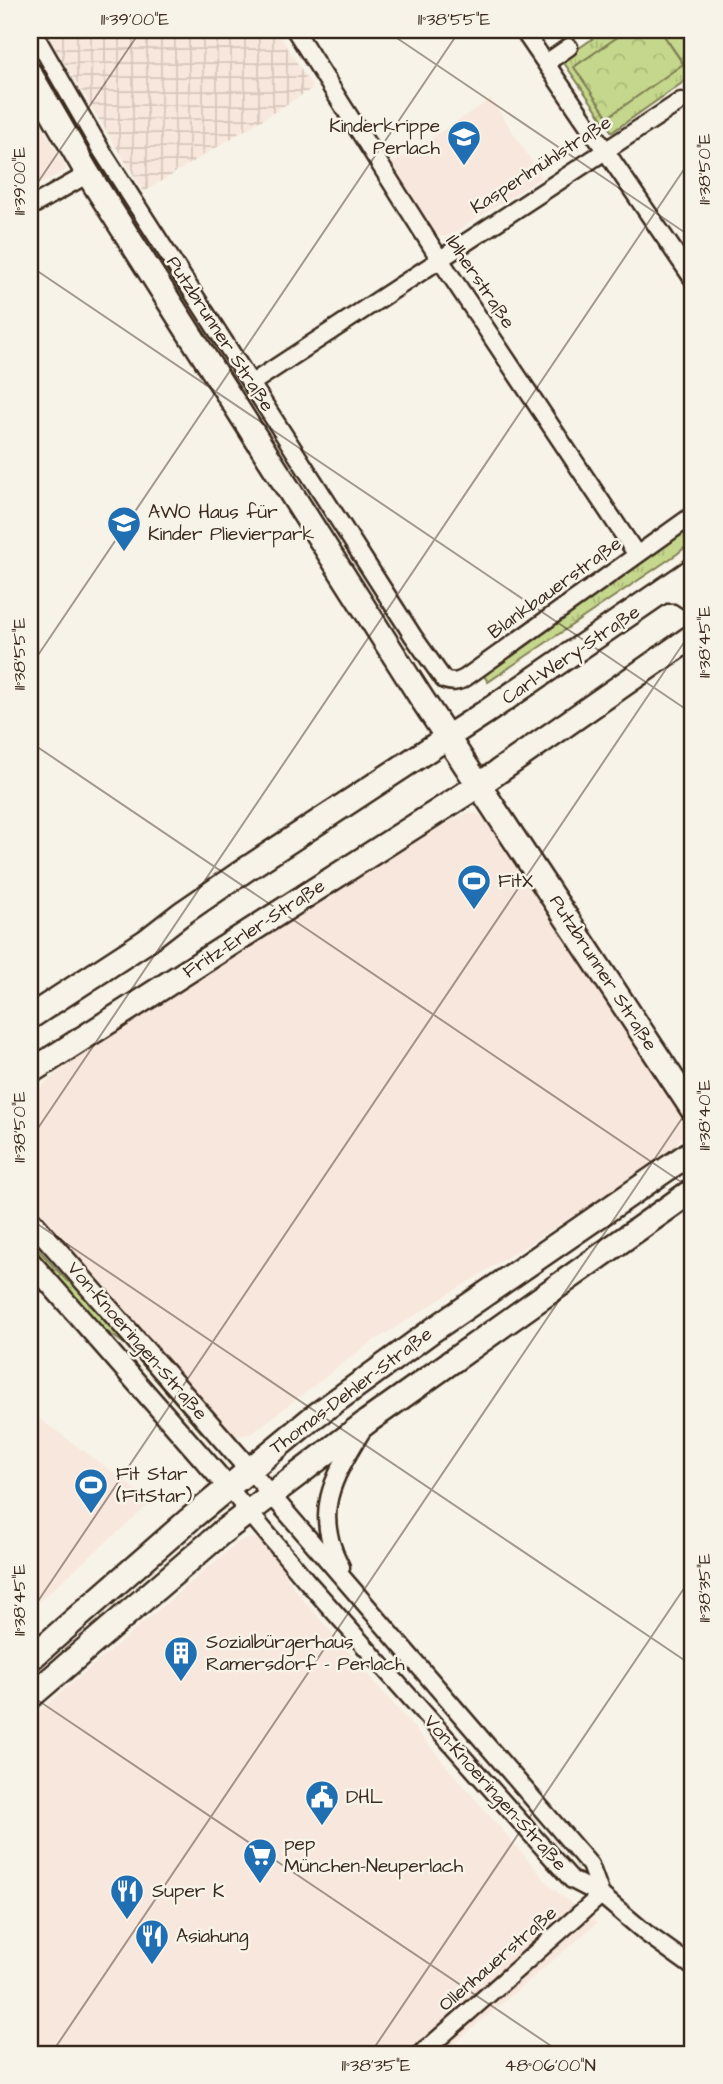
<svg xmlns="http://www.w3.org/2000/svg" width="723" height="2084" viewBox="0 0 723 2084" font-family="'Architects Daughter',sans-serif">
	<defs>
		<pattern id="industrial-grid" width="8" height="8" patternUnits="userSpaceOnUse" patternTransform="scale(1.75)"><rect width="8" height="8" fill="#f8e7dc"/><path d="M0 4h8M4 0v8" fill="none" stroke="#d6c6bc"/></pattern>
		<pattern id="grass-tufts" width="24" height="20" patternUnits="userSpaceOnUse" patternTransform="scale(1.75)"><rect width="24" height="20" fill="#c5d78c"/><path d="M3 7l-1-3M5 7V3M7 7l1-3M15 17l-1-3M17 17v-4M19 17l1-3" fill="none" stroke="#aab978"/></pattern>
		<pattern id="forest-firs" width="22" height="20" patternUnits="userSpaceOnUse" patternTransform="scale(1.75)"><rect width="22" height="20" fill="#c5d78c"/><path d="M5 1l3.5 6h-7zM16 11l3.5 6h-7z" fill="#aab978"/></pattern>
		<pattern id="park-crowns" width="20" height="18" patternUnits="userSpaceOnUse" patternTransform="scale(1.75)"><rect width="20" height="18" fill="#c5d78c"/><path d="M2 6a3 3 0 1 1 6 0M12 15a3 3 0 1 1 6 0" fill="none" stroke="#aab978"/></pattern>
	</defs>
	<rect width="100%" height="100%" fill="#f7f3e8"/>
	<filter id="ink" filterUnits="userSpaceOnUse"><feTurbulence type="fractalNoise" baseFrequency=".0143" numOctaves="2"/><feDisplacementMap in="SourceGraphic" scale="14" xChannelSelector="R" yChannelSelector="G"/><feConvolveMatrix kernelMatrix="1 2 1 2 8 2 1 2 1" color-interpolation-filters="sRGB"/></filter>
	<g filter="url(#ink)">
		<path fill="#f8e7dc" d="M491 99 542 177 451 235 443 237 436 234 392 164Z
			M30 105 67 169 30 190Z
			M468 813 478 814 485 819 682 1114 685 1121V1132L676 1145 589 1206 364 1347 251 1434 236 1436 44 1218 30 1187V1104L41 1087 79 1054 449 821Z
			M30 1412 118 1476 151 1503 30 1609Z
			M249 1538 259 1540 280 1562 294 1589 552 1888 597 1923 442 2054H30V1719L238 1542Z"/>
		<path fill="url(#industrial-grid)" d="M44 30H276L313 88 144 192Z"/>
		<path fill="url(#grass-tufts)" stroke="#808055" stroke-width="2" d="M605 30H628L574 67 608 116 683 64 692 76 612 132 562 60Z
			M693 525V541L677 554 488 682 483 674Z
			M30 1240 66 1280 88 1293 205 1429 201 1432 126 1345 99 1326 30 1246Z"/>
		<path fill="url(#forest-firs)" stroke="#808055" stroke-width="2" d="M660 30H693V77Z"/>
		<path fill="url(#park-crowns)" stroke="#808055" stroke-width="2" d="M628 30H660L683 64 608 117 574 67Z"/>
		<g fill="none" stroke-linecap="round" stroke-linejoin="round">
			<g stroke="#3b2a1e" stroke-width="21">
				<path id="minor" d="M32 30 100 148 413 636 444 680C453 683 458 682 465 678L693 515
					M295 30 439 258 637 555
					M523 30 693 279
					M546 63 569 47
					M30 207 88 174
					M252 383 681 101
					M249 1469 590 1865 601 1895
					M228 1487 305 1579 572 1880 601 1895 647 1934 693 1967
					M341 1567C311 1511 334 1477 363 1429
					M421 2054 601 1895"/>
			</g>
			<g stroke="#3b2a1e" stroke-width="24">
				<path id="tertiary" d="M30 1219 249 1469
					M30 1261 228 1487"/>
			</g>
			<g stroke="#3b2a1e" stroke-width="28">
				<path id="secondary" d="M30 74 88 174 422 699 693 1110
					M665 591H679L693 600
					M30 1017 145 942 181 914 245 870 489 710 693 570
					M30 1072 479 785 693 636
					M30 1659 190 1519 311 1419 433 1330 693 1151
					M30 1697 221 1533 368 1421 693 1190"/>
			</g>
			<use href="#minor" stroke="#f7f3e8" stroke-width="16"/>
			<use href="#tertiary" stroke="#f7f3e8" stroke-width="19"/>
			<use href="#secondary" stroke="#f7f3e8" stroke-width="23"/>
		</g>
	</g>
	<path fill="none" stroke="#3b2a1e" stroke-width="2" stroke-opacity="0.45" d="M385 30 693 238M30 194 141 30M30 266 693 714M30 667 460 30M30 742 693 1190M30 1140 693 156M30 1219 693 1666M30 1613 693 629M30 1695 563 2054M51 2054 693 1102M370 2054 693 1575M689 2054 693 2048"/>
	<defs>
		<g id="school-pin" transform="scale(1.75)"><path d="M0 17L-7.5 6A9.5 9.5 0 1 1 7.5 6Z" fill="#1f6fb2" stroke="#f7f3e8"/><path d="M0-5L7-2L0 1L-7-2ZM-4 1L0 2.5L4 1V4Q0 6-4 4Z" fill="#fff"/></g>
		<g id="stadium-pin" transform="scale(1.75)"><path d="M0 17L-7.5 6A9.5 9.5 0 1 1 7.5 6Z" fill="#1f6fb2" stroke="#f7f3e8"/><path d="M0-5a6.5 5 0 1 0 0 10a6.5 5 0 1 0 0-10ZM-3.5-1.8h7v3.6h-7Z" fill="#fff"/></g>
		<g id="building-pin" transform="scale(1.75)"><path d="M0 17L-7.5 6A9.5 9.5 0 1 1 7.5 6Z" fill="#1f6fb2" stroke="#f7f3e8"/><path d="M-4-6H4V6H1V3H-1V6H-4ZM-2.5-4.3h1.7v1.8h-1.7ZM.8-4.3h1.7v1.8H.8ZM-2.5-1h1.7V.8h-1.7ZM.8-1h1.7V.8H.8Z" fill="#fff"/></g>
		<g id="civic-pin" transform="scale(1.75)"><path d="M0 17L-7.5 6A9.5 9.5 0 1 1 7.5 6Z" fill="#1f6fb2" stroke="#f7f3e8"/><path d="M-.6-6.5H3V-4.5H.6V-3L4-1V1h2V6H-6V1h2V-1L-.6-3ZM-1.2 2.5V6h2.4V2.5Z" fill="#fff"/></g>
		<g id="supermarket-pin" transform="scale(1.75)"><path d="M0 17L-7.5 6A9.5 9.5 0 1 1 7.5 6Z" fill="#1f6fb2" stroke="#f7f3e8"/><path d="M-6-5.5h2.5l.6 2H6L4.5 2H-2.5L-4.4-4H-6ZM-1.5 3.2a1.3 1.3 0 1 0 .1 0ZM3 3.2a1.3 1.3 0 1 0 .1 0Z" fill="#fff"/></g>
		<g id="restaurant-pin" transform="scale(1.75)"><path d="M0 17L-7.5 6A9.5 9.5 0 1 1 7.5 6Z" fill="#1f6fb2" stroke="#f7f3e8"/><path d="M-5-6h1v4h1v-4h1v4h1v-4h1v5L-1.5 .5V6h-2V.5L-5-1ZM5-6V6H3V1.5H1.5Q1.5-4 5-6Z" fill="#fff"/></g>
	</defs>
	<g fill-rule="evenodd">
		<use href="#school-pin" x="464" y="137"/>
		<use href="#school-pin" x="124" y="523"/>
		<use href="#stadium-pin" x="474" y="881"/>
		<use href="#stadium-pin" x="91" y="1485"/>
		<use href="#building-pin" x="181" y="1653"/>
		<use href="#civic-pin" x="322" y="1797"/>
		<use href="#supermarket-pin" x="260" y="1855"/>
		<use href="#restaurant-pin" x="127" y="1891"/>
		<use href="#restaurant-pin" x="152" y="1936"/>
	</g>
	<g text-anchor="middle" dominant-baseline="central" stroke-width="5" stroke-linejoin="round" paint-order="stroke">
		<g font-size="19" fill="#3b2a1e" stroke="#f7f3e8" text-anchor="start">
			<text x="440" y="126" text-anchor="end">Kinderkrippe<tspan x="440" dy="22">Perlach</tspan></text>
			<text x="148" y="512">AWO Haus für<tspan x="148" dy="22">Kinder Plievierpark</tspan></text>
			<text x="498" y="881">FitX</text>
			<text x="116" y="1474">Fit Star<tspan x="116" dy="22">(FitStar)</tspan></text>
			<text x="206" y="1642">Sozialbürgerhaus<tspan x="206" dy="22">Ramersdorf - Perlach</tspan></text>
			<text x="346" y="1797">DHL</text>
			<text x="284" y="1844">pep<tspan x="284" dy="22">München-Neuperlach</tspan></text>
			<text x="152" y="1891">Super K</text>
			<text x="176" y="1936">Asiahung</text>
		</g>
		<g font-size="19" fill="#3b2a1e" stroke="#f7f3e8">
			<text transform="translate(541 165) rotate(-33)">Kasperlmühlstraße</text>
			<text transform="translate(480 282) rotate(56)">Iblherstraße</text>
			<text transform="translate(220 334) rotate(57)">Putzbrunner Straße</text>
			<text transform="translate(555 588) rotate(-36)">Blankbauerstraße</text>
			<text transform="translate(571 655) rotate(-34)">Carl-Wery-Straße</text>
			<text transform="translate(254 929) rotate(-33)">Fritz-Erler-Straße</text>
			<text transform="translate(603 973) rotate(57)">Putzbrunner Straße</text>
			<text transform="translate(137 1341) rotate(49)">Von-Knoeringen-Straße</text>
			<text transform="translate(351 1391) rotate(-37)">Thomas-Dehler-Straße</text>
			<text transform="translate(495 1793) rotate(48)">Von-Knoeringen-Straße</text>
			<text transform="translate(498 1959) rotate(-41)">Ollenhauerstraße</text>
		</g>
	</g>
	<rect width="723" height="2084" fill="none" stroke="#f7f3e8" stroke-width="77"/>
	<rect x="38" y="38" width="646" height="2008" fill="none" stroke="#3b2a1e" stroke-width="2.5"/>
	<g font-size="18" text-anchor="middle" fill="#3b2a1e">
		<text x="135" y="25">11°39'00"E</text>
		<text x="454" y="25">11°38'55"E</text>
		<text transform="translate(704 169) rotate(-90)" y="6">11°38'50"E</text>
		<text transform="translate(19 181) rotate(-90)" y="6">11°39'00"E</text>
		<text transform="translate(704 642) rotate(-90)" y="6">11°38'45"E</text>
		<text transform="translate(19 654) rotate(-90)" y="6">11°38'55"E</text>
		<text transform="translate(704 1115) rotate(-90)" y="6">11°38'40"E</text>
		<text transform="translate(19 1127) rotate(-90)" y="6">11°38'50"E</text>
		<text transform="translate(704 1588) rotate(-90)" y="6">11°38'35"E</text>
		<text transform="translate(19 1600) rotate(-90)" y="6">11°38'45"E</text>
		<text x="376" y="2071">11°38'35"E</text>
		<text x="550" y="2071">48°06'00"N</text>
	</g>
</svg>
